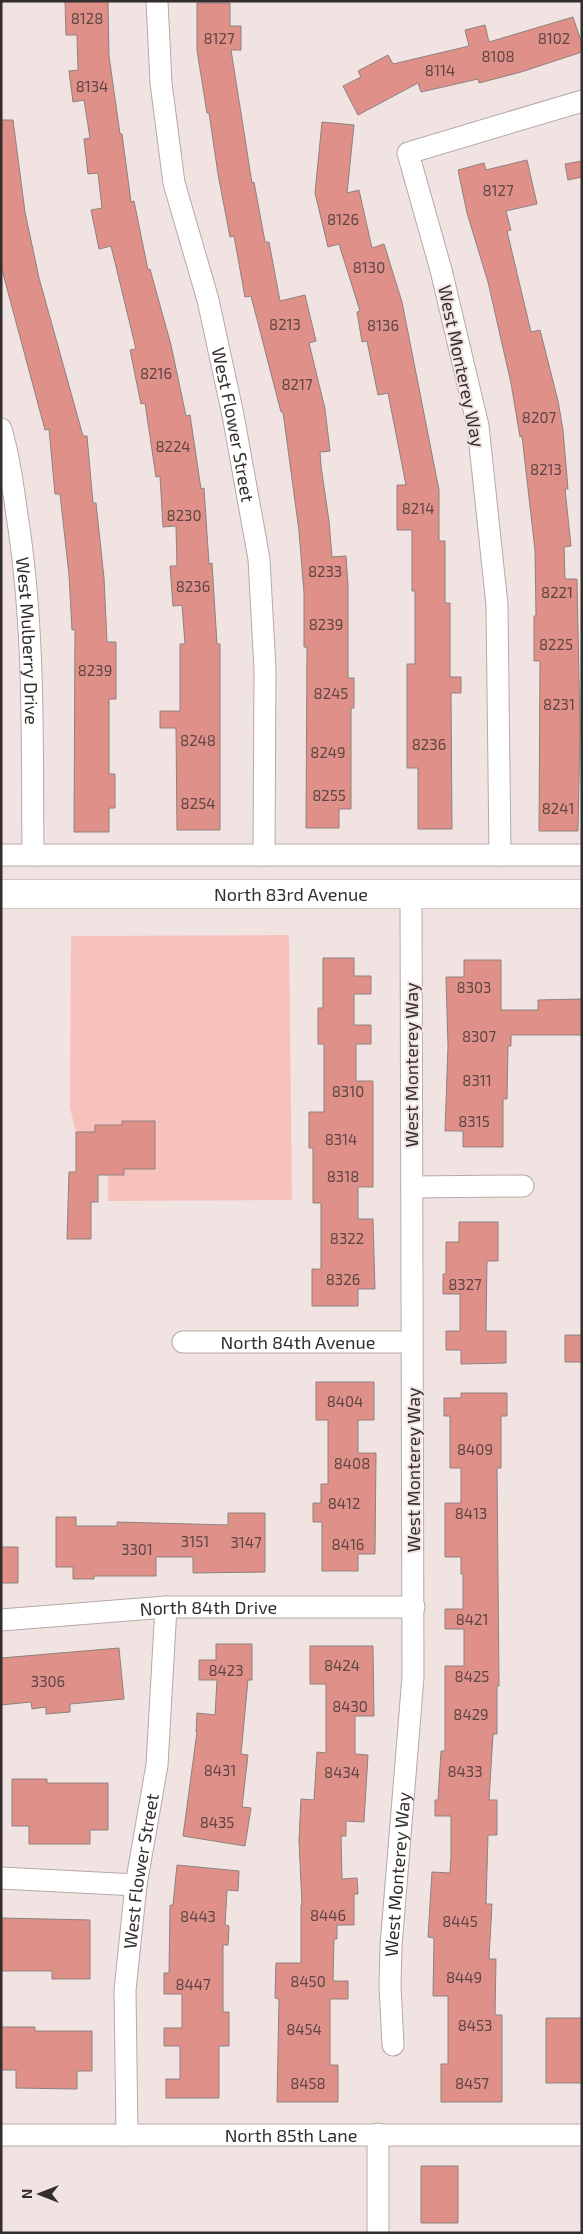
<svg xmlns="http://www.w3.org/2000/svg" width="583" height="2234" viewBox="0 0 583 2234" font-family="'Exo 2',sans-serif">
	<rect width="100%" height="100%" fill="#f1e3e1"/>
	<path fill="#f7c2bc" d="M289 935 292 1200 108 1201V1175H124V1169H154L122 1125H95V1132H76L70 1108 71 936Z"/>
	<path fill="#df9089" stroke="#8e817f" d="M65 1H108L109 56 120 134H122L131 202 134 201 148 270 150 269 171 345 186 416 190 415 201 489 204 488 209 564 212 563 217 644H220V830H177L176 728H160V711H180V644H185L182 605 173 606 170 566H177L176 526 163 527 160 476 156 477 145 403 141 404 130 350 136 349 111 246 99 249 91 210 102 208 98 173 88 174 84 139 90 138 84 100 73 102 69 71 78 70 77 35H66Z
		M197 3H230V26H241V50H231L252 183 254 182 265 242H269L280 301 305 295 316 341 309 343 325 409 330 451 320 452 321 466 329 521 332 557 346 556 348 585V678H354V708H351V809H339V828H306L307 647H304V593L299 531 283 412H281L251 296 245 297 234 236 230 237 218 174 209 113H207L197 50Z
		M573 17 582 44V52L521 72 479 83 478 79 421 92 418 83 358 115 343 86 361 77 358 71 388 55 393 64 469 46 465 30 485 25 489 42Z
		M1 120H13L25 212 39 278 83 436H87L93 503H96L104 578 107 642H116V699H109V774H115V808H109V832H74L75 629 72 630 69 575 60 494H55L49 429 45 430 1 266Z
		M322 122 354 125 347 193 359 190 372 248 384 244 402 302 439 490V541H445V603H450V677H461V693H451L452 829H418V768H407V664H415V591H412V530H397V485H406L388 393 378 395 367 341 362 342 357 312 360 311 339 244 328 247 315 193Z
		M527 160 537 204 506 211 511 230 507 231 531 332 540 330 558 401 563 430 568 489H565L571 546 564 547 565 579H577L580 729 578 831H539L540 661H534V616H536L535 550 522 436 520 437 511 383 488 282 467 213 458 170 484 163 486 170Z
		M582 161V177L568 180 565 164Z
		M323 958H354V976H371V994H354V1025H371V1044H356V1081H373V1187H358V1219H373L375 1289H358V1306H312V1269H321V1203H313V1148H309V1112H324V1044H318V1008H323Z
		M464 960H501V1010H538V1000L582 999V1035H511V1046H508L507 1099H503V1147H463V1131H445L448 1046 446 977H464Z
		M122 1121H155V1169H124V1175H98V1202H91V1239H67L69 1172H76V1132H95V1125H122Z
		M459 1222H498V1261H487L486 1331H506V1363L461 1364V1350H446V1331H460V1294H443V1274H446V1242H459Z
		M565 1335H582V1362H565Z
		M316 1382H374V1420H358V1453H376L375 1554H358V1571H322V1522H313V1503H321V1484H328V1420H316Z
		M461 1393H507V1416H501V1468H497L499 1686H497V1734H493L489 1800H497V1835H488L486 1904H492L489 1959H496L495 2015H502V2102H441V2064H448V1996H433L434 1938 428 1937 432 1872 450 1873 451 1857V1816H435V1800H438L441 1751H445V1666H464V1629H445V1609H463V1574H461V1557H445V1503H461V1468H450V1416H444V1398H461Z
		M228 1513H265V1572L193 1573V1557H156V1576H94V1579H73V1567H56V1517H76V1526H117V1522L228 1525Z
		M1 1547H18V1583H1Z
		M216 1644H252V1680H248L241 1754 248 1755 242 1807 251 1808 245 1846 183 1836 197 1732H196L197 1713 215 1715 217 1680H199V1660H216Z
		M310 1646H373L374 1716H355V1754L368 1755 364 1822 346 1821V1836H341L342 1879 357 1878 358 1894H354V1925H337V1939H334L333 1981H348V1999H330V2065H338V2102H277L279 1999 275 1998 276 1963H301V1905H302L299 1840 301 1799 314 1800 317 1752 326 1753V1684H310Z
		M119 1648 124 1699 70 1704V1712L46 1714V1707L32 1709 31 1702 1 1705V1658Z
		M12 1779H47V1783H108V1830H90V1844H29V1826H12Z
		M177 1865 239 1871 238 1891 227 1890 225 1925 229 1926 228 1945H223V2012H229V2046H219V2098H166V2079H180V2046H164V2028H182V1994H164V1973H169L170 1905H173Z
		M2 1918 90 1920V1979H52V1971H2Z
		M546 2018H582V2083H546Z
		M1 2027H35V2031H92V2071H77V2089L16 2088V2070H1Z
		M421 2166H458V2223H421Z"/>
	<g fill="none" stroke-linecap="round" stroke-linejoin="round">
		<g stroke="#b6a9a7" stroke-width="23">
			<g id="street">
				<path id="s1" d="M157 1 161 83 174 183 208 300 233 415 259 559 265 670 264 855"/>
				<path id="s2" d="M1 429C9 457 13 486 17 515 35 628 32 741 33 855"/>
				<path d="M1 855H582"/>
				<path d="M500 855 497 605 478 426 441 270 408 153 582 101"/>
				<path d="M412 1187 523 1186"/>
				<path id="s3" d="M183 1342H412"/>
				<path id="s4" d="M1 1620 166 1607H414"/>
				<path d="M1 1878 136 1885"/>
				<path id="s5" d="M393 2045 390 1986 391 1946 413 1677 411 894"/>
				<path id="s6" d="M1 2135H582"/>
				<path id="s7" d="M127 2135 125 1990 136 1885 157 1765 166 1607"/>
				<path d="M378 2233V2134"/>
			</g>
		</g>
		<g stroke="#b6a9a7" stroke-width="29">
			<g id="secondary">
				<path id="s8" d="M1 894H582"/>
			</g>
		</g>
		<use href="#street" stroke="#fff" stroke-width="21"/>
		<use href="#secondary" stroke="#fff" stroke-width="28"/>
	</g>
	<g text-anchor="middle" dominant-baseline="central" stroke-width="4" stroke-linejoin="round" paint-order="stroke">
		<g font-size="15" fill="#5e4644">
			<text x="87" y="18">8128</text>
			<text x="219" y="38">8127</text>
			<text x="554" y="38">8102</text>
			<text x="498" y="56">8108</text>
			<text x="440" y="70">8114</text>
			<text x="92" y="86">8134</text>
			<text x="498" y="190">8127</text>
			<text x="343" y="219">8126</text>
			<text x="369" y="267">8130</text>
			<text x="285" y="324">8213</text>
			<text x="383" y="325">8136</text>
			<text x="156" y="373">8216</text>
			<text x="297" y="384">8217</text>
			<text x="539" y="417">8207</text>
			<text x="173" y="446">8224</text>
			<text x="546" y="469">8213</text>
			<text x="418" y="508">8214</text>
			<text x="184" y="515">8230</text>
			<text x="325" y="571">8233</text>
			<text x="193" y="586">8236</text>
			<text x="557" y="592">8221</text>
			<text x="326" y="624">8239</text>
			<text x="556" y="644">8225</text>
			<text x="95" y="670">8239</text>
			<text x="331" y="693">8245</text>
			<text x="559" y="704">8231</text>
			<text x="198" y="740">8248</text>
			<text x="429" y="744">8236</text>
			<text x="328" y="752">8249</text>
			<text x="329" y="795">8255</text>
			<text x="198" y="803">8254</text>
			<text x="558" y="808">8241</text>
			<text x="474" y="987">8303</text>
			<text x="479" y="1036">8307</text>
			<text x="477" y="1080">8311</text>
			<text x="348" y="1091">8310</text>
			<text x="474" y="1121">8315</text>
			<text x="341" y="1139">8314</text>
			<text x="343" y="1176">8318</text>
			<text x="347" y="1238">8322</text>
			<text x="343" y="1279">8326</text>
			<text x="465" y="1284">8327</text>
			<text x="345" y="1401">8404</text>
			<text x="475" y="1449">8409</text>
			<text x="352" y="1463">8408</text>
			<text x="344" y="1503">8412</text>
			<text x="471" y="1513">8413</text>
			<text x="195" y="1541">3151</text>
			<text x="246" y="1542">3147</text>
			<text x="348" y="1544">8416</text>
			<text x="137" y="1549">3301</text>
			<text x="472" y="1619">8421</text>
			<text x="342" y="1665">8424</text>
			<text x="226" y="1670">8423</text>
			<text x="472" y="1676">8425</text>
			<text x="48" y="1681">3306</text>
			<text x="350" y="1706">8430</text>
			<text x="471" y="1714">8429</text>
			<text x="220" y="1770">8431</text>
			<text x="465" y="1771">8433</text>
			<text x="342" y="1772">8434</text>
			<text x="217" y="1822">8435</text>
			<text x="328" y="1915">8446</text>
			<text x="198" y="1916">8443</text>
			<text x="460" y="1921">8445</text>
			<text x="464" y="1977">8449</text>
			<text x="308" y="1981">8450</text>
			<text x="193" y="1984">8447</text>
			<text x="475" y="2025">8453</text>
			<text x="304" y="2029">8454</text>
			<text x="308" y="2083">8458</text>
			<text x="472" y="2083">8457</text>
		</g>
		<g font-size="18" fill="#332e2d" stroke="#f1e3e1">
			<text transform="translate(462 366) rotate(78)">West Monterey Way</text>
			<text stroke="none"><textPath href="#s1" startOffset="432">West Flower Street</textPath></text>
			<text stroke="none"><textPath href="#s2" startOffset="214">West Mulberry Drive</textPath></text>
			<text stroke="none"><textPath href="#s8" startOffset="290">North 83rd Avenue</textPath></text>
			<text transform="translate(411 1065) rotate(-90)">West Monterey Way</text>
			<text stroke="none"><textPath href="#s3" startOffset="115">North 84th Avenue</textPath></text>
			<text transform="translate(413 1470) rotate(-90)">West Monterey Way</text>
			<text stroke="none"><textPath href="#s4" startOffset="208">North 84th Drive</textPath></text>
			<text stroke="none"><textPath href="#s7" startOffset="265">West Flower Street</textPath></text>
			<text stroke="none"><textPath href="#s5" startOffset="171">West Monterey Way</textPath></text>
			<text stroke="none"><textPath href="#s6" startOffset="290">North 85th Lane</textPath></text>
		</g>
	</g>
	<rect width="583" height="2234" fill="none" stroke="#332e2d" stroke-width="5"/>
	<g transform="translate(40 2194) rotate(270)" stroke="#f1e3e1" stroke-width="4" paint-order="stroke">
	<path d="M0-4L9 19L0 12L-9 19Z" fill="#332e2d"/>
	<text y="-8" font-size="14" font-weight="bold" text-anchor="middle" fill="#332e2d">N</text>
	</g>
</svg>
